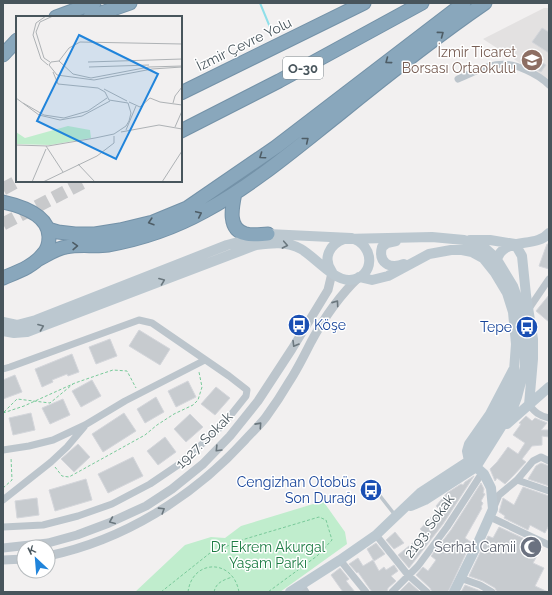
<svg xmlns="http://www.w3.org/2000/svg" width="552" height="595" viewBox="0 0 552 595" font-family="Raleway,sans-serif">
	<rect width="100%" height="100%" fill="#f2f0f0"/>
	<path fill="#e3e1e1" d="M544 8H549V82L483 39Z"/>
	<path fill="#c0edcd" d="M323 501 345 532 347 544 280 592H135L185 545 211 537 225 538 241 526Z"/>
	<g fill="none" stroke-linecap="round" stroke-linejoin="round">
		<path stroke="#8fdfe9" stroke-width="2" d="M260 3 272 32"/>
	</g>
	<path fill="#c7cbcf" stroke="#d4d6db" d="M542 28 549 32V53L532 42Z
		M532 56 546 65 541 72 531 67 529 61Z
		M547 244H549V269L539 266Z
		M549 295V322L536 311Z
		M139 330 170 349 160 365 129 346Z
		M110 339 117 356 96 364 89 347Z
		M72 354 79 372 68 376 67 374 52 380 53 382 42 387 35 369Z
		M15 375 22 392 3 399V380Z
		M92 380 101 396 81 407 72 391Z
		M188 381 196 397 176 407 168 391Z
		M216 387 230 398 215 415 201 404Z
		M156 397 164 412 145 423 137 409Z
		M63 399 70 415 50 424 42 408Z
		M31 413 35 430 13 435 9 418Z
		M124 413 136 431 103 452 92 434Z
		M190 414 203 427 186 442 174 429Z
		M526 416 532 421 535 418 547 423 541 430H549V437L542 436V445L532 446 522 459 526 462 513 476 505 484 497 478 495 481 490 469 497 462 508 447 518 454 525 443 513 435 521 424 519 423Z
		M165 437 176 452 158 465 147 451Z
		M78 444 90 457 74 472 61 459Z
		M133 457 143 476 108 493 98 474Z
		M541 463 549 466V486L528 479 536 466Z
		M474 476 443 524 409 568 398 555 415 541 417 543 425 534 420 529 439 509 436 506 447 493 461 484 463 485 465 482Z
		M86 479 92 500 55 511 49 490Z
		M481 483 484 489 483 493 485 494 481 501 483 503 481 507 482 508 465 538 471 542 467 548 468 549 448 592H432L430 588 416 575 423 567 428 571 436 560 431 556 451 530Z
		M523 487 549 496V525L545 533 530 525 528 530 504 518 505 516 499 512 503 498 514 505Z
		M37 498 39 515 17 518 15 501Z
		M499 527 542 547 533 563 544 568 535 586 548 592H497L495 588 483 581 469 576 488 536 493 538Z
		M395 532 404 543 394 549 386 540Z
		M376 543 385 554 374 561 367 549Z
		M358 558 363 566 373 560 379 571 384 567 386 570 394 565 398 571 391 576 396 581 388 588 387 592H372L358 572 357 573 349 564Z
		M340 568 349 579 346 581 355 592H343L331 575Z
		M409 582 420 592H399Z
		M465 585 478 590 482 592H461Z"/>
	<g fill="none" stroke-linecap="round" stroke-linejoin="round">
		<path stroke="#c8c9cb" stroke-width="13" stroke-dasharray="13 6" stroke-linecap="butt" d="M3 189 18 181
			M3 224 86 181"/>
		<g stroke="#7492a8" stroke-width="15">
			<path id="motorway" d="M56 17 94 3
				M90 17 130 3
				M3 55 17 40
				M181 93 364 3
				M181 131 279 81 422 3
				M235 193C232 207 227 230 246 234 253 236 262 234 268 234
				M3 202C21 206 49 215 49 237 49 244 48 249 43 254 33 267 17 272 3 278
				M48 229 58 232 75 234H95L120 230 153 222 187 208 276 147 464 3
				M39 259C47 255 57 248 66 247 80 244 95 247 108 245 142 239 176 227 205 211 253 185 295 149 338 115 386 76 434 38 485 3"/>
		</g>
		<path stroke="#79ca9a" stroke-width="1" stroke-dasharray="3 2" stroke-linecap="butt" d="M4 412 17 399 50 403 73 384
			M3 413 24 406 75 383 101 374 113 370 127 371 136 388
			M55 467 62 476 69 477 145 435 157 425 174 414 193 405 198 400 202 387 199 372
			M3 488 12 480 11 457
			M161 592 210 553 245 539 319 517 326 520 332 540 317 556 268 592
			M188 592C192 559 233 558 239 592
			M214 592C216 582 224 580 232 577"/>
		<path stroke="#bcc5cc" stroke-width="3.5" d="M373 487 395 515"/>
		<path stroke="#bcc5cc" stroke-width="7" d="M458 79C484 68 499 57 526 70 535 74 542 78 549 85
			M528 310 549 279
			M3 369 10 367 139 320 152 323 229 376 247 390 246 396 222 426 181 463 150 484 112 504 78 516 43 525 3 527
			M529 405C535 412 539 416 549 418
			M3 450 29 446 53 440 85 425 125 401 205 360
			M517 480 549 491
			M3 500 51 462 67 447 84 427
			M494 507 499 495 517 480 533 461 541 457 549 461
			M490 517 549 545
			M376 535 408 575 427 592
			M340 560 366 592
			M460 578 480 585 492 592
			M301 584 306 592
			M392 592 418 566 447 527 482 473"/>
		<path stroke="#bcc5cc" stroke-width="9" d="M3 548 48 543 77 535 109 523 146 506 172 489 203 464 230 436 258 401 292 349 328 290 332 273
			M48 556C124 540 193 497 245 440 252 432 260 425 266 417 274 406 282 394 289 382 297 370 304 356 311 342 324 318 339 296 359 277
			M3 560 24 559"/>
		<path stroke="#bcc8d0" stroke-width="10" d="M470 240H490L515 244 522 256 526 295 533 339V359L529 405
			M396 241 387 243 382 247C378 262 389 270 404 264
			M496 265C499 234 535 250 549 233
			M332 272C322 258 330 244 344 239L432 237 464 240 473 243 486 249 496 258 513 286 521 309 525 331V367L517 397 513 408 476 467 425 500 411 506
			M3 322 17 325 36 320 227 245 268 234 351 238C376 245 375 278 350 280 334 281 315 257 301 249 287 241 271 243 256 245L27 332 14 333 3 331
			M507 424 549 387
			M469 461 467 451 469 444 490 414 513 370
			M290 592 340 560 376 535 420 493 469 461 502 412 513 384 516 344 513 312 507 293 495 273 483 258 472 252 462 250H451L429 254 388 276 372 280 359 277
			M454 592 477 545 493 509 491 488 484 474 476 467"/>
		<use href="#motorway" stroke="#89a7bc" stroke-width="13"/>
	</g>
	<defs><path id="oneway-chevron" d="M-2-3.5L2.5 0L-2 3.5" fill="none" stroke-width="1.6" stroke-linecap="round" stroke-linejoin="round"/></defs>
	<g stroke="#4e5d66">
		<use href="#oneway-chevron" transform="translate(441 34) rotate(-37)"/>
		<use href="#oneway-chevron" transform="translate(388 61) rotate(143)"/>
		<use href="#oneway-chevron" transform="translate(306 140) rotate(-39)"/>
		<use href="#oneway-chevron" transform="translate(262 156) rotate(145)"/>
		<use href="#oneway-chevron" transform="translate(199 214) rotate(-25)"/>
		<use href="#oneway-chevron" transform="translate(151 222) rotate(163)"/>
		<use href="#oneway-chevron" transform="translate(75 246) rotate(-2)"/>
	</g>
	<g stroke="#6b787f">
		<use href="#oneway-chevron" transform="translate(285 245) rotate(11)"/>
		<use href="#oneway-chevron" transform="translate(162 281) rotate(-21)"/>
		<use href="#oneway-chevron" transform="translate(41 327) rotate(-21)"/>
	</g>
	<g stroke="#6b777e">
		<use href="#oneway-chevron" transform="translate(336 303) rotate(-55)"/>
		<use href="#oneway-chevron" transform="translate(295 344) rotate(121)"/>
		<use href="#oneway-chevron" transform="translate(259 425) rotate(-48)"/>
		<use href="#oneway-chevron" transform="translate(218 449) rotate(134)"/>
		<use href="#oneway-chevron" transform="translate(162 510) rotate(-32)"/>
		<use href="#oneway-chevron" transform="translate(112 521) rotate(157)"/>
	</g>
	<defs>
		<g id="school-disc" transform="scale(1.15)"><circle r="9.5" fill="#8d6e63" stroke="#fff"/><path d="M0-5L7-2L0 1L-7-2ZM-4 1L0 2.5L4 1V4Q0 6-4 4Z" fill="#fff"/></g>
		<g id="bus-disc" transform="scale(1.15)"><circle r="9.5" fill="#1a4fb4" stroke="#fff"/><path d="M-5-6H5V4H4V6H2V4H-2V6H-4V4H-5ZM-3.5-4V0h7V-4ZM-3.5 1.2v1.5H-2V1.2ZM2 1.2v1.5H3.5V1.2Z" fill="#fff"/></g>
		<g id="mosque-disc" transform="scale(1.15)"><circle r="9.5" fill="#6b7280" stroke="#fff"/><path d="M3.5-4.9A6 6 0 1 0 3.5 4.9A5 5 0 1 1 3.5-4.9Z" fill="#fff"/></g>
	</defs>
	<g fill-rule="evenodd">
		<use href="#school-disc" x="532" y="60"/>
		<use href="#bus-disc" x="299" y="325"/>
		<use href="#bus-disc" x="527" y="327"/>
		<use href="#bus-disc" x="371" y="490"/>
		<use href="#mosque-disc" x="531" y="547"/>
	</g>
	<g text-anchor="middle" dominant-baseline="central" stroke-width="3" stroke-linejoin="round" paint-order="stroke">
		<rect fill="#fff" stroke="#7f888d" stroke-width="1" x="283" y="57" width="40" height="22" rx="3"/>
		<g font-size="13" font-weight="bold" fill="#48555c">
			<text x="303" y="68">O-30</text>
		</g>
		<g font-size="14" fill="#48555c" stroke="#fff">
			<text transform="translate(244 44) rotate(-26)">İzmir Çevre Yolu</text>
			<text transform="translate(204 440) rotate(-45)">1927. Sokak</text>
			<text transform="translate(429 526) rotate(-54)">2193. Sokak</text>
		</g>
		<g font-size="14" fill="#785e54" stroke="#fff" text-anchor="end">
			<text x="516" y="52">İzmir Ticaret<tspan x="516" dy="16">Borsası Ortaokulu</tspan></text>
		</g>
		<g font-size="14" fill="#164399" stroke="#fff" text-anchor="end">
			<text x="314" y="325" text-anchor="start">Köşe</text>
			<text x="512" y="327">Tepe</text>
			<text x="356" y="482">Cengizhan Otobüs<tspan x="356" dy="16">Son Durağı</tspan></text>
		</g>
		<g font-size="14" fill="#1b7b42" stroke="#fff">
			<text x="268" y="547">Dr. Ekrem Akurgal<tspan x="268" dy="16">Yaşam Parkı</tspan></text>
		</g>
		<g font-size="14" fill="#5b616d" stroke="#fff" text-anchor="end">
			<text x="516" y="547">Serhat Camii</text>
		</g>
	</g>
	<g transform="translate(16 16)">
		<rect width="166" height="166" fill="#f2f0f0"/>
		<path d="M52 110 74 114 75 122 34 129 0 128V116L9 122Z" fill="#c0edcd"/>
		<path fill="none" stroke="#aeb2b5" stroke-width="1" d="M30 0 20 7 17 19 25 43 32 49M43 45 53 32 64 26 166 28M34 46 28 42 20 16 24 6 37 0M72 46 166 43M166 50 133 51 75 62 57 58 43 45 35 46 33 49 41 59 78 64 136 53 166 51M73 51 133 49M88 73 111 85M0 82 23 99 44 104 66 100 94 85M113 86 124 91 134 82 144 86 166 89M7 87 28 99 48 102 72 95 91 82M157 87 159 80 166 71M159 111 166 95M110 114 120 90M105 116 143 109 166 113M0 129 32 130 79 122 98 118 110 110 113 105 115 97 112 87 93 84 89 76 82 72 42 68 37 56M30 130 47 156M62 148 79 166M16 166 30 133M27 166 81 140 98 127V120M146 166 166 135"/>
		<path fill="#2084db" fill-opacity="0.15" stroke="#2084db" stroke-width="2" d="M63 19 142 58 100 143 21 105Z"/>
		<rect width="166" height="166" fill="none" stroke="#48555c" stroke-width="2"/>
	</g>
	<rect width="552" height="595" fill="none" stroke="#48555c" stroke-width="8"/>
	<g transform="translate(36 559) rotate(334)"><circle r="19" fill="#ffffff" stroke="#b6bbbe"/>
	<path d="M0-3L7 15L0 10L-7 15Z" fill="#2084db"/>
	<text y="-6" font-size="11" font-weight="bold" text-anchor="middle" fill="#48555c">K</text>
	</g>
</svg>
